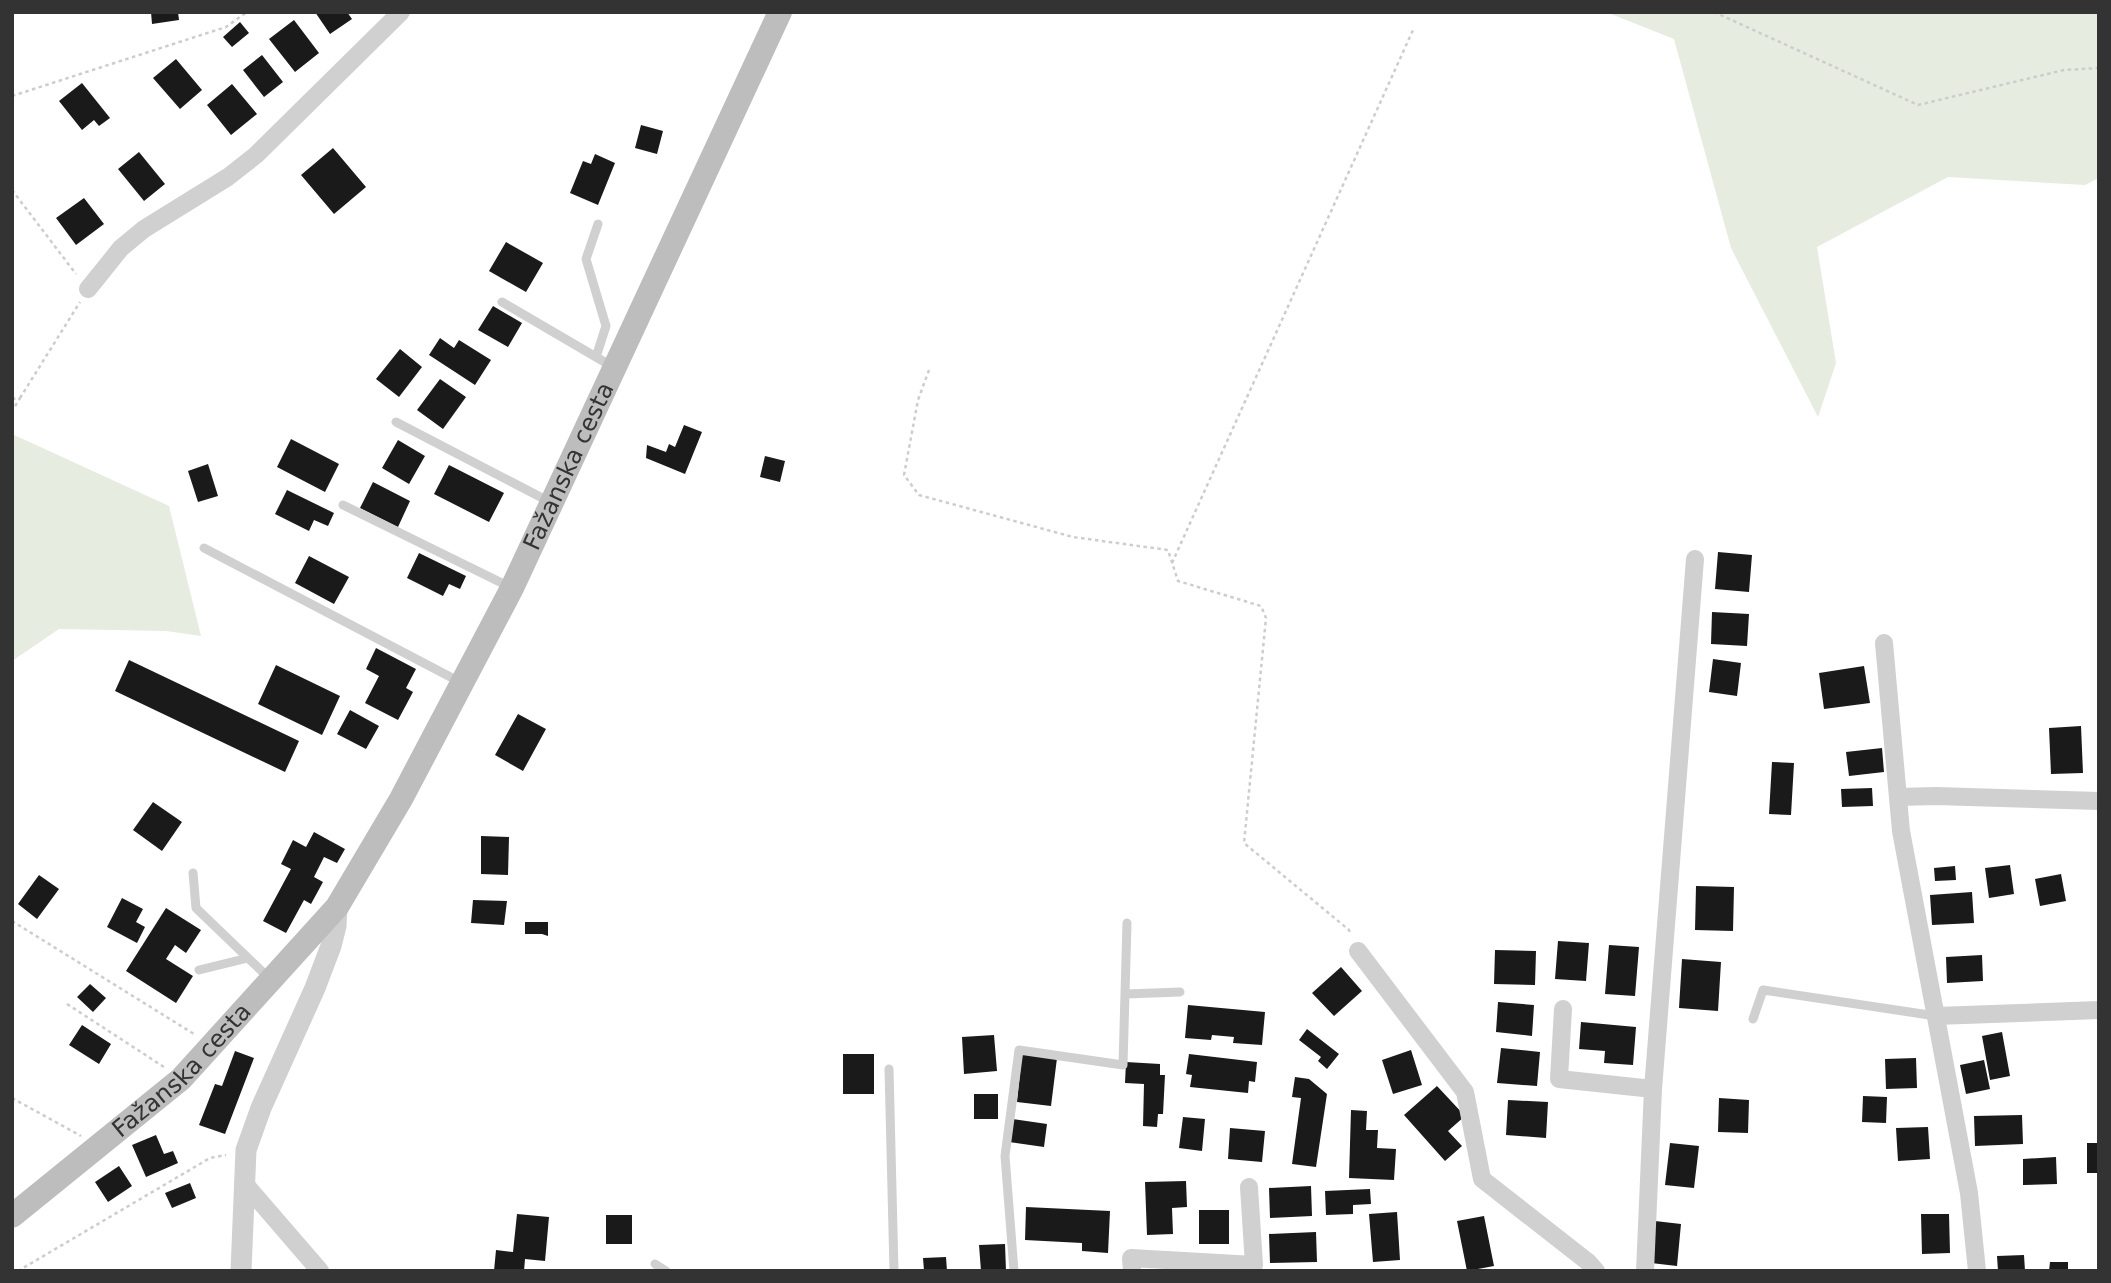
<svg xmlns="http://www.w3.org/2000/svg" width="2111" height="1283" viewBox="0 0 2111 1283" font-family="'DejaVu Sans',sans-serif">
	<rect width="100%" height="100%" fill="#fff"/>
	<path fill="#e6ecdf" d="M1606 12H2099V178L2085 185 1948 177 1817 247 1836 363 1818 417 1731 248 1674 39Z
		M12 434 169 506 201 636 166 631 59 629 12 661Z"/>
	<path fill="#1a1a1a" d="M151 12H178L179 20 152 24Z
		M315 12H347L352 19 330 34Z
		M294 20 319 53 295 72 269 39Z
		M240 22 249 33 232 47 223 37Z
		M262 55 283 82 264 97 243 70Z
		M176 59 202 90 180 109 153 78Z
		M82 83 110 118 99 126 94 120 82 130 59 101Z
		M232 84 257 114 231 135 207 105Z
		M641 125 663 131 657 154 635 148Z
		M333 148 366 187 334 214 301 175Z
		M139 152 165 184 144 201 118 169Z
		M595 154 615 163 598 205 570 193 583 161 591 164Z
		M84 198 104 224 76 245 56 218Z
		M506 242 543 263 526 292 489 271Z
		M493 306 522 323 508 347 478 330Z
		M440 338 454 348 459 340 491 360 475 385 429 355Z
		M400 349 422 367 399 397 376 379Z
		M440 379 466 397 443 429 417 410Z
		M684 425 702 432 685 474 646 458 647 445 666 452 669 444 675 447Z
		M291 439 339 464 325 492 277 467Z
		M398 440 425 456 409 484 382 468Z
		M765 456 785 461 780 482 760 477Z
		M208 464 218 496 198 502 188 471Z
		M449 465 504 493 489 522 434 494Z
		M373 482 410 501 398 527 360 508Z
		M287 490 334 513 328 526 314 520 309 531 275 514Z
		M1718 552 1752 555 1749 592 1715 589Z
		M419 553 466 576 460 589 449 584 443 596 407 578Z
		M309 556 349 577 334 604 295 583Z
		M1712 612 1749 614 1747 646 1711 644Z
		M376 648 416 669 406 688 413 692 398 720 365 703 379 676 366 669Z
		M1713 659 1741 663 1737 696 1709 692Z
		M129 660 299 741 285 772 115 691Z
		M276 665 340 696 322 735 258 704Z
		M1864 666 1870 703 1824 709 1819 673Z
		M350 710 379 726 366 749 337 734Z
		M518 714 546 729 523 771 495 755Z
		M2081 726 2083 773 2051 774 2049 728Z
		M1882 748 1884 772 1849 776 1846 752Z
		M1772 762 1794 763 1791 815 1769 814Z
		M1872 788 1873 806 1842 807 1841 789Z
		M153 802 182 822 162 851 133 830Z
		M314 832 345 849 337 863 324 857 314 877 323 882 311 904 304 900 286 933 263 921 291 869 281 864 293 840 306 847Z
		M481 836 509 837 508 875 481 874Z
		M2010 865 2014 894 1989 898 1985 868Z
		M1955 866 1956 880 1935 881 1934 868Z
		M2061 874 2066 901 2040 906 2035 879Z
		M39 875 59 889 37 919 18 904Z
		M1696 886 1734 887 1733 931 1695 930Z
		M1972 892 1974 923 1932 925 1930 895Z
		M122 898 143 909 136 922 145 927 137 943 107 927Z
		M473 900 507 901 504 925 471 923Z
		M166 908 201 930 186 953 175 945 166 959 193 976 176 1003 126 971Z
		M525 922H548V936L542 934H525Z
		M1558 941 1589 943 1586 981 1555 979Z
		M1609 945 1639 947 1635 996 1605 994Z
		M1495 950 1536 951 1535 985 1494 984Z
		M1982 955 1983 981 1947 983 1946 957Z
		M1682 959 1721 962 1718 1011 1679 1008Z
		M1341 967 1362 991 1334 1016 1312 993Z
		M90 984 106 998 93 1012 77 997Z
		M1498 1002 1534 1005 1532 1036 1496 1032Z
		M1188 1005 1265 1012 1262 1045 1233 1043 1234 1037 1212 1035 1211 1040 1185 1038Z
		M1581 1022 1636 1027 1633 1065 1604 1063 1605 1051 1579 1049Z
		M82 1025 111 1044 99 1064 69 1045Z
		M1307 1029 1339 1054 1327 1069 1318 1061 1321 1057 1299 1040Z
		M2002 1032 2010 1076 1990 1080 1982 1036Z
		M994 1035 997 1071 964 1074 962 1037Z
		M1501 1048 1540 1052 1537 1086 1497 1083Z
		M1411 1050 1422 1085 1393 1094 1382 1060Z
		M235 1051 254 1058 225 1134 199 1125 215 1084 222 1086Z
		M843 1054H874V1094H843Z
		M1022 1054 1057 1058 1051 1106 1017 1102Z
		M1189 1054 1257 1062 1255 1082 1249 1081 1248 1093 1190 1087 1192 1075 1186 1074Z
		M1916 1058 1917 1088 1886 1089 1885 1059Z
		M1984 1060 1990 1089 1966 1094 1960 1065Z
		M1126 1062 1160 1064V1075H1165L1163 1114H1158L1157 1127 1143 1126 1144 1084 1125 1083Z
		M1295 1077 1309 1079 1327 1094 1316 1167 1292 1164 1301 1098 1292 1097Z
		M1437 1086 1465 1116 1448 1131 1462 1146 1445 1161 1404 1115Z
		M974 1094H998V1119H974Z
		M1863 1096 1887 1097 1886 1123 1862 1122Z
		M1719 1098 1749 1100 1748 1133 1718 1132Z
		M1508 1100 1548 1102 1546 1138 1506 1135Z
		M1351 1110 1367 1111 1366 1130H1378L1377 1148 1396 1149 1394 1180 1349 1178Z
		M2022 1115 2023 1144 1975 1146 1974 1116Z
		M1183 1117 1205 1119 1202 1151 1179 1148Z
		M1012 1119 1047 1124 1044 1147 1009 1142Z
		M1928 1127 1930 1159 1898 1161 1896 1128Z
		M1230 1128 1265 1131 1262 1162 1228 1159Z
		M156 1135 164 1154 173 1151 178 1163 146 1177 132 1145Z
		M1670 1143 1699 1146 1694 1188 1665 1185Z
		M2087 1143H2099V1173H2087Z
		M2056 1157 2057 1184 2023 1185V1159Z
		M119 1166 132 1186 108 1202 95 1182Z
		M1186 1181 1187 1207 1172 1208 1173 1234 1147 1235 1145 1182Z
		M190 1183 196 1198 172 1208 165 1193Z
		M1311 1186 1312 1216 1270 1218 1269 1188Z
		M1370 1189 1371 1204 1353 1205V1214L1326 1215 1325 1191Z
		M1026 1207 1110 1211 1108 1253 1082 1251V1243L1025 1240Z
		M1199 1210H1229V1244H1199Z
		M1397 1212 1400 1260 1373 1262 1369 1214Z
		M517 1214 549 1217 545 1261 525 1259 524 1271H494L496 1250 513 1252Z
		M1921 1214H1949L1950 1253 1922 1254Z
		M606 1215H632V1244H606Z
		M1484 1216 1494 1266 1467 1271 1457 1221Z
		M1655 1221 1681 1224 1677 1266 1651 1263Z
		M1316 1232 1317 1262 1270 1263 1269 1234Z
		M1005 1244 1006 1271H981L979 1245Z
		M2024 1255 2025 1271H1998L1997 1256Z
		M946 1257 947 1271H924L923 1258Z
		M2050 1262H2068V1271H2049Z"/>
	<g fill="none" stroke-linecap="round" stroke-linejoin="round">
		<path stroke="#cdcdcd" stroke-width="2.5" stroke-dasharray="3.5 3.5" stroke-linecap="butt" d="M1714 12 1918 105 2064 70 2099 68
			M12 96 226 27 247 12
			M12 190 76 274
			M929 370 918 400 904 475 919 495 1073 537 1168 550 1178 581 1261 606 1266 618 1244 843 1349 930 1351 935
			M20 398 80 302
			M12 399 20 398 12 411
			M1172 563 1413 30
			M12 921 194 1034
			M67 1004 164 1067
			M12 1098 81 1136
			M18 1271 210 1158 226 1155"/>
		<path stroke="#d0d0d0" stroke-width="9" d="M598 224 586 259 606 326 596 357 613 367
			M502 302 596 357
			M396 422 550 502
			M343 505 510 587
			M204 548 460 682
			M193 873 196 908 248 958
			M199 970 248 958 270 979
			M1126 994 1180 992
			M1753 1019 1763 990 1936 1016
			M889 1069 894 1271
			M655 1264 666 1271
			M1014 1271 1005 1156 1019 1050 1123 1065 1127 923"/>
		<path stroke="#d0d0d0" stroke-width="18" d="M88 289 121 248 144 229 228 177 256 155 401 12
			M1884 643 1901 831 1969 1193 1977 1271
			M1898 797 1936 796 2099 801
			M1358 951 1465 1092 1482 1179 1588 1262 1596 1271
			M1563 1009 1559 1079 1653 1089
			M1936 1016 2099 1010
			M244 1183 320 1271
			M1132 1271 1131 1258 1254 1265 1249 1187
			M1645 1271 1653 1089 1695 559"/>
		<path stroke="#d0d0d0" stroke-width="21" d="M241 1271 246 1150 261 1108 315 988 331 946 336 926 337 907"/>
		<path stroke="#bdbdbd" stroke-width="24" id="s1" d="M12 1216 181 1079 337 907 401 799 512 588 780 12"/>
	</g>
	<g text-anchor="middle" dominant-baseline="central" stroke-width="7" stroke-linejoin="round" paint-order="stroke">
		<g font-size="24" fill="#333" stroke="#fff">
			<text stroke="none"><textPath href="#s1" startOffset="948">Fažanska cesta</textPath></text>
			<text stroke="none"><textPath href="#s1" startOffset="224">Fažanska cesta</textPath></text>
		</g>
	</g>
	<rect width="2111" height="1283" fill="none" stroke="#333333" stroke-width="28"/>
</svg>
